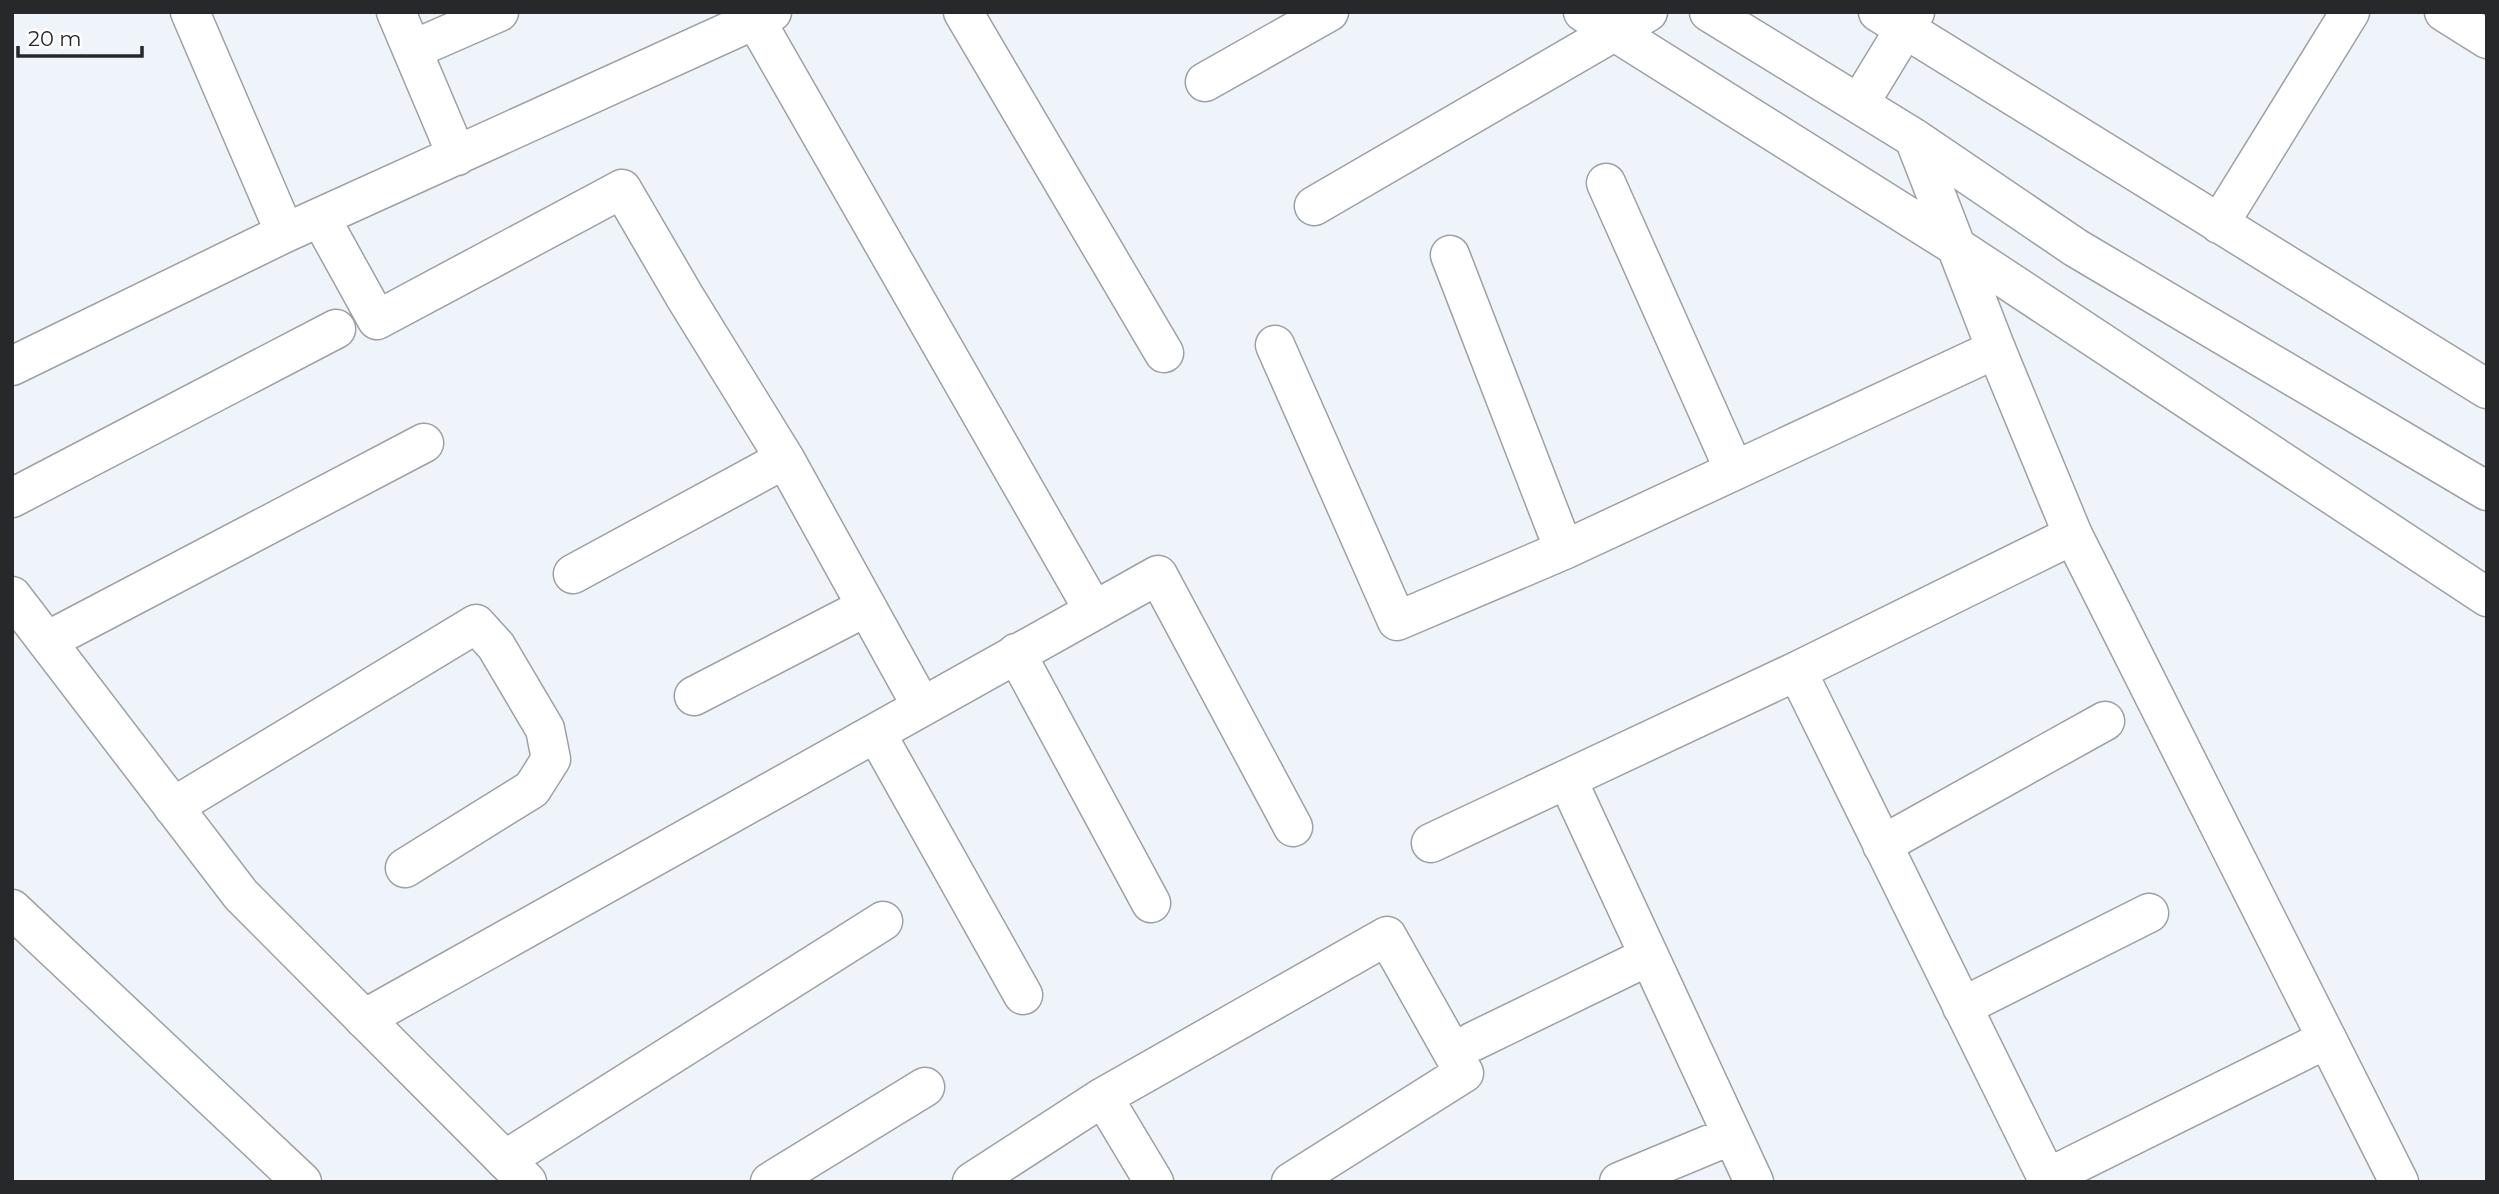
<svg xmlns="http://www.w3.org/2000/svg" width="2499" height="1194" viewBox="0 0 2499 1194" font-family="Montserrat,sans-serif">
	<rect width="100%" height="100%" fill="#eff4fa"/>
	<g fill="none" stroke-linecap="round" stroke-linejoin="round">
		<g stroke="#9ca1a6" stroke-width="41">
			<path id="minor" d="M190 12 285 233
				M396 12 457 156
				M963 12 1164 353
				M1878 12 2487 389
				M2444 12 2487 39
				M756 21 1094 611
				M412 50 499 12
				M1205 82 1329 12
				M1606 183 1734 470
				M1314 206 1648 12
				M320 217 377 320 622 189 685 297 785 459 922 707
				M2219 224 2350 12
				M1450 255 1564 550
				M1275 345 1397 621 1564 550 1996 349
				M12 366 285 233 772 12
				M12 498 336 329
				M573 574 785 459
				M47 641 424 443
				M1016 653 1151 903
				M1797 671 2049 1182
				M694 696 866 607
				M876 733 1023 995
				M173 807 476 624 496 646 545 729 551 759 532 789 405 868
				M1431 843 1567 779
				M1882 845 2105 721
				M12 909 302 1182
				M1962 1007 2149 913
				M364 1019 1158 575 1293 827
				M1472 1042 1649 956
				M1103 1097 1154 1182
				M505 1160 883 921
				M2047 1178 2327 1039
				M770 1182 925 1087
				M972 1182 1103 1097 1387 936 1464 1073 1291 1182
				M1619 1182 1732 1135
				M1754 1182 1567 779 1797 671 2073 535"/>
		</g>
		<g stroke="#9ca1a6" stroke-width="41">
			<path id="tertiary" d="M1583 12 1957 247 2487 597
				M1709 12 1914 138 2076 248 2487 491
				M1859 104 1915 12
				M1914 138 1996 349 2073 535 2399 1182
				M12 596 241 895 527 1182"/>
		</g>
		<use href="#minor" stroke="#fff" stroke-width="38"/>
		<use href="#tertiary" stroke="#fff" stroke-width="38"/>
	</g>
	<rect width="2499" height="1194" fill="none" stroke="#26282a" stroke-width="28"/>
	<path d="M18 46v10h124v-10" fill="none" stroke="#26282a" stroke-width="3.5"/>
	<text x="28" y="46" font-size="21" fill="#26282a" stroke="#ffffff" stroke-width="5" paint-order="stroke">20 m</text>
</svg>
